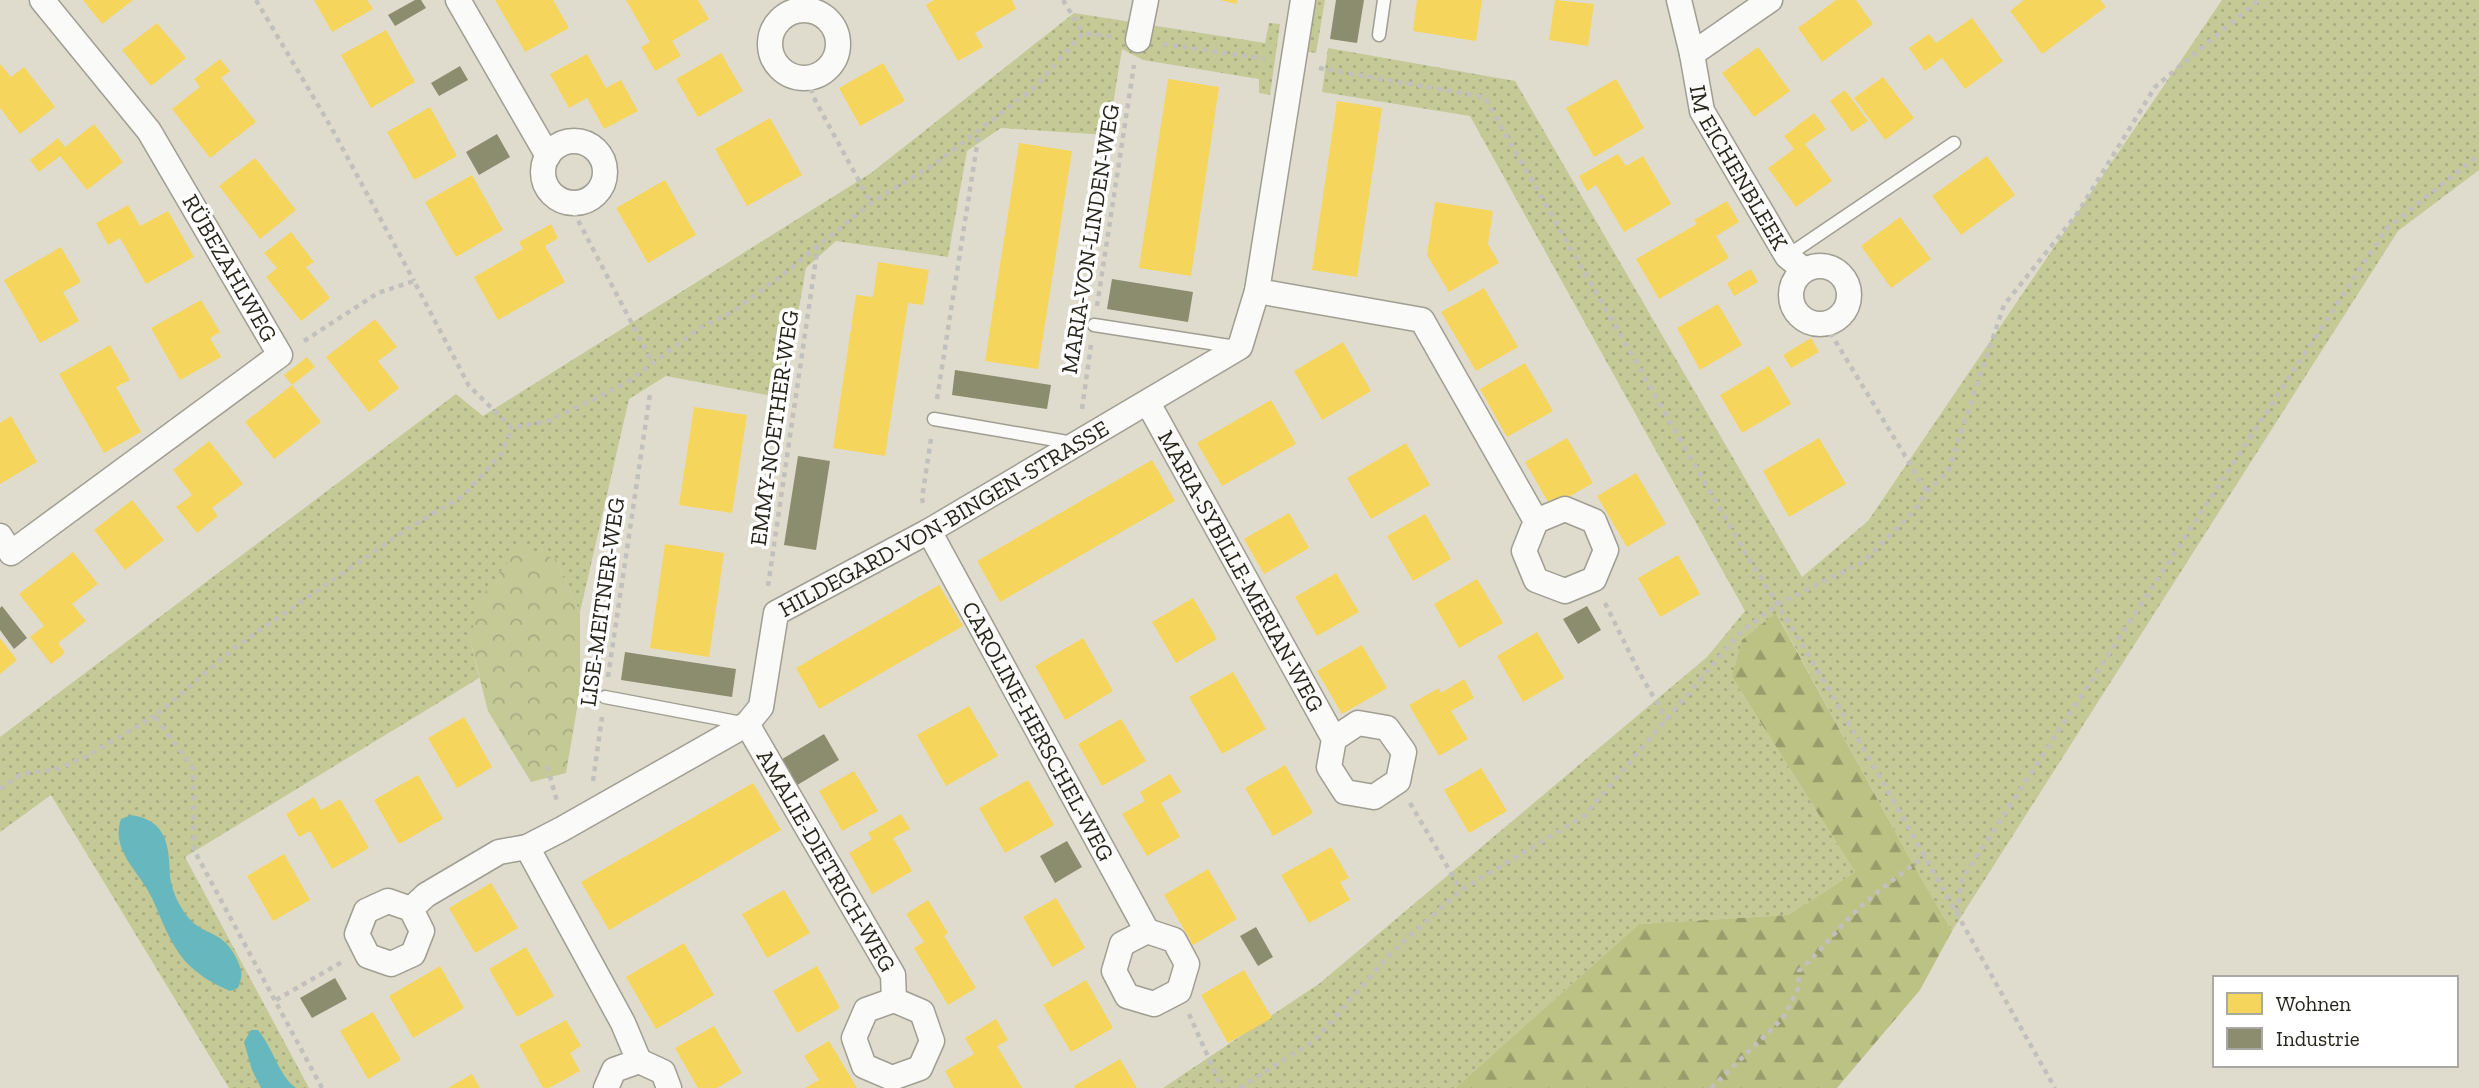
<svg xmlns="http://www.w3.org/2000/svg" width="2479" height="1088" viewBox="0 0 2479 1088" font-family="'Zilla Slab',serif">
	<defs>
		<pattern id="grass-dots" width="8" height="8" patternUnits="userSpaceOnUse" patternTransform="scale(1.75)"><rect width="8" height="8" fill="#c4c996"/><path d="M2 2h.1M6 6h.1" fill="none" stroke="#a8ac81" stroke-width="1.8" stroke-linecap="round"/></pattern>
		<pattern id="forest-firs" width="22" height="20" patternUnits="userSpaceOnUse" patternTransform="scale(1.75)"><rect width="22" height="20" fill="#bcc284"/><path d="M5 1l3.5 6h-7zM16 11l3.5 6h-7z" fill="#999d6b"/></pattern>
		<pattern id="park-crowns" width="20" height="18" patternUnits="userSpaceOnUse" patternTransform="scale(1.75)"><rect width="20" height="18" fill="#c4c996"/><path d="M2 6a3 3 0 1 1 6 0M12 15a3 3 0 1 1 6 0" fill="none" stroke="#a8ac81"/></pattern>
	</defs>
	<rect width="100%" height="100%" fill="#dfdcce"/>
	<path fill="url(#grass-dots)" d="M1311 0H1325L1316 53 1303 51Z
		M2222 0H2479V170L2398 231 1952 931 1910 859 1777 614 1732 677 1855 872 1788 915 1639 924 1455 1088H1163L1320 983 1707 657 1745 611 1470 116 1322 92 1328 48 1515 81 1802 577 1868 521Z
		M1074 13 1265 43 1269 23 1280 24 1270 95 1259 93V79L1143 60 1122 49 1108 135 1001 128 967 151 948 257 836 241 806 268 783 398 666 376 629 399 580 612 556 559 470 640 479 678 185 857 309 1088H229L51 795 0 832V737L456 394 483 416 871 173Z"/>
	<path fill="url(#forest-firs)" d="M1776 613 1910 859 1952 931 1920 990 1837 1088H1455L1639 924 1788 915 1855 872 1732 677 1742 640Z"/>
	<path fill="url(#park-crowns)" d="M519 547 556 559 580 612V691L566 773 531 782 488 711 470 640 479 600Z"/>
	<path fill="#67b8be" d="M131 815C167 820 169 846 170 876 171 889 179 906 187 916 204 938 224 928 238 962 243 972 242 978 238 988L230 991C213 984 198 975 185 961 169 942 162 920 152 898 140 872 110 851 121 819Z
		M251 1030H258C273 1048 279 1076 296 1088H261L252 1070 244 1042Z"/>
	<path fill="#f6d55c" d="M83 0H133L102 24Z
		M314 0H367L373 9 332 32Z
		M495 0H553L569 28 525 52Z
		M626 0H698L709 19 672 41 681 56 655 71 641 47 650 42Z
		M934 0H1012L1016 9 975 33 983 47 958 61 926 5Z
		M1220 0H1237V4Z
		M1417 0H1482L1476 41 1413 31Z
		M1555 0 1594 4 1588 46 1549 40Z
		M1836 0H1856L1873 24 1822 62 1798 28Z
		M2024 0H2100L2106 7 2042 54 2010 11Z
		M1972 18 2003 61 1965 89 1942 58 1925 71 1909 48 1929 34 1936 43Z
		M157 23 186 58 151 86 122 50Z
		M386 30 415 82 371 108 341 55Z
		M1758 47 1790 91 1754 117 1722 73Z
		M721 53 743 91 698 117 676 79Z
		M587 54 606 88 621 80 638 111 604 129 587 98 569 108 550 74Z
		M220 59 230 71 221 78 256 122 210 158 172 109 200 87 194 79Z
		M883 63 905 101 860 126 839 88Z
		M0 64 11 77 24 67 55 107 20 134 0 108Z
		M1883 77 1914 118 1885 140 1854 98Z
		M1168 79 1219 87 1191 276 1139 268Z
		M1616 79 1644 128 1594 157 1566 108Z
		M1845 90 1868 121 1852 132 1830 101Z
		M1337 101 1382 108 1357 277 1312 270Z
		M430 107 457 156 414 180 387 132Z
		M1814 113 1826 129 1805 144 1832 181 1796 207 1768 168 1794 149 1784 136Z
		M770 118 802 175 747 206 715 149Z
		M94 124 123 162 87 190 60 156 39 172 30 160 58 138 65 147Z
		M1019 143 1072 151 1038 369 985 361Z
		M1618 154 1626 166 1643 156 1671 204 1624 232 1596 185 1587 191 1579 176Z
		M1987 156 2015 195 1961 235 1932 196Z
		M255 158 296 210 260 239 219 186Z
		M472 175 503 230 456 257 425 202Z
		M665 180 696 235 648 263 616 208Z
		M1727 201 1739 222 1716 236 1729 258 1659 299 1636 259 1697 224 1694 220Z
		M1435 202 1493 211 1488 244 1499 263 1449 292 1427 255Z
		M128 205 140 226 168 211 194 257 146 284 120 238 108 245 96 223Z
		M1900 217 1931 259 1891 288 1861 246Z
		M551 224 558 238 545 246 565 282 498 320 474 277 523 249 519 242Z
		M291 232 314 262 306 267 330 298 301 321 266 277 277 268 264 253Z
		M61 247 81 282 63 292 79 321 40 343 4 280Z
		M878 262 929 270 923 305 908 303 885 456 833 448 856 295 873 297Z
		M1751 269 1758 282 1734 296 1727 283Z
		M1484 288 1518 347 1476 371 1441 312Z
		M201 300 220 332 210 338 221 357 180 380 151 328Z
		M1718 304 1742 345 1700 370 1677 328Z
		M375 319 397 347 378 361 399 388 369 412 326 357Z
		M1811 338 1819 352 1791 368 1783 355Z
		M1343 342 1371 391 1322 420 1294 371Z
		M110 345 130 380 116 387 141 432 104 453 59 374Z
		M307 357 315 367 292 385 284 375Z
		M1525 363 1553 411 1507 437 1480 389Z
		M1769 366 1791 404 1742 433 1720 395Z
		M292 385 321 422 274 459 245 422Z
		M1271 400 1296 444 1222 486 1197 443Z
		M694 407 747 415 732 513 679 505Z
		M11 416 37 462 0 484V423Z
		M1567 438 1593 483 1551 507 1525 462Z
		M1819 438 1846 484 1789 517 1763 471Z
		M209 441 243 484 212 508 218 516 197 533 176 507 192 495 173 470Z
		M1406 443 1430 485 1371 519 1347 478Z
		M1152 460 1175 501 1000 602 977 561Z
		M1636 473 1666 524 1627 547 1597 496Z
		M132 500 164 540 125 570 94 530Z
		M1289 513 1309 548 1264 574 1244 539Z
		M1425 514 1451 559 1413 581 1387 536Z
		M665 544 724 553 709 657 650 648Z
		M73 552 98 584 72 604 86 621 58 643 65 653 51 664 30 637 44 626 19 594Z
		M1678 555 1700 594 1660 617 1638 578Z
		M1336 573 1359 612 1317 636 1295 597Z
		M1477 579 1503 623 1459 648 1434 604Z
		M939 585 963 626 819 709 796 668Z
		M1193 598 1217 639 1176 663 1152 622Z
		M1537 632 1564 678 1523 702 1497 656Z
		M0 638 17 660 0 674Z
		M1083 638 1113 691 1065 720 1035 666Z
		M1362 645 1387 688 1342 714 1317 671Z
		M1233 672 1266 729 1222 754 1189 697Z
		M1464 679 1474 698 1451 711 1468 739 1439 756 1409 705 1439 688 1441 693Z
		M969 706 998 756 946 786 917 735Z
		M464 717 492 767 457 788 428 738Z
		M1121 719 1146 761 1102 786 1078 744Z
		M1285 765 1313 813 1273 836 1245 788Z
		M1481 768 1507 811 1469 833 1444 790Z
		M854 771 878 811 842 831 819 791Z
		M1170 774 1181 792 1161 803 1180 837 1147 856 1122 814 1145 801 1140 792Z
		M418 775 443 819 399 844 374 800Z
		M1028 780 1054 825 1005 853 979 808Z
		M753 783 781 830 609 930 581 882Z
		M314 797 321 810 340 799 369 848 332 869 310 831 299 837 286 814Z
		M901 814 910 829 893 838 912 871 872 894 849 853 872 839 868 833Z
		M1331 847 1349 878 1340 882 1350 900 1309 923 1281 875Z
		M284 854 310 900 273 921 247 876Z
		M1208 869 1237 919 1193 945 1164 895Z
		M491 883 518 928 475 953 449 908Z
		M784 890 810 933 767 958 742 914Z
		M1056 898 1085 948 1052 967 1023 917Z
		M928 900 948 933 944 936 976 988 948 1005 914 948 924 942 906 914Z
		M684 943 714 995 656 1029 626 977Z
		M526 947 554 996 517 1017 489 969Z
		M440 966 464 1008 413 1038 389 996Z
		M817 966 840 1008 797 1033 773 991Z
		M1244 970 1272 1018 1228 1043 1201 995Z
		M1086 980 1113 1028 1071 1052 1043 1005Z
		M373 1012 401 1060 368 1079 340 1031Z
		M996 1019 1008 1040 997 1046 1022 1088H954L945 1071 974 1054 965 1038Z
		M566 1020 581 1046 570 1053 580 1071 549 1088H543L519 1045Z
		M714 1026 742 1073 717 1088H698L675 1048Z
		M829 1041 857 1088H805L819 1080 804 1056Z
		M1120 1059 1137 1088H1075L1074 1086Z
		M472 1074 480 1088H448Z"/>
	<path fill="#8c8c6e" d="M415 0H421L426 8 395 26 388 15Z
		M1336 0H1364L1357 43 1330 39Z
		M460 66 468 80 439 96 431 83Z
		M497 134 510 157 479 175 466 152Z
		M1112 279 1193 292 1188 322 1107 309Z
		M955 370 1051 385 1047 409 952 395Z
		M798 456 830 461 816 550 784 545Z
		M2 606 27 638 14 649 0 630V608Z
		M1587 606 1601 630 1578 644 1563 619Z
		M625 652 736 669 732 697 621 680Z
		M824 734 839 760 794 787 779 761Z
		M1067 841 1082 867 1055 883 1040 856Z
		M1256 927 1273 957 1258 966 1240 936Z
		M335 978 347 999 312 1018 300 998Z"/>
	<g fill="none" stroke-linecap="round" stroke-linejoin="round">
		<g stroke="#a09d92" stroke-width="15">
			<path id="lane" d="M1379 35 1384 0
				M1787 256 1954 143
				M1094 325 1236 347
				M934 419 1073 443
				M605 697 742 723"/>
		</g>
		<g stroke="#a09d92" stroke-width="27">
			<g id="street">
				<path d="M458 0 548 156"/>
				<path d="M1679 0 1692 54"/>
				<path id="s1" d="M1770 0 1692 54 1702 111 1787 256 1804 270"/>
				<circle cx="804" cy="44" r="34"/>
				<path d="M1138 40 1146 0"/>
				<circle cx="574" cy="172" r="31"/>
				<circle cx="1820" cy="295" r="29"/>
				<path d="M1257 291 1422 320 1536 521 1565 509 1594 521 1606 550 1594 579 1565 591 1536 580 1524 551 1536 521"/>
				<path id="s2" d="M1148 403 1334 739 1358 723 1387 728 1404 752 1398 781 1374 797 1345 792 1329 767 1334 739"/>
				<path id="s3" d="M929 531 1147 931 1174 940 1187 964 1179 991 1154 1004 1127 996 1114 971 1122 944 1147 931"/>
				<path d="M0 536 11 553 280 355 149 131 42 0"/>
				<path id="s4" d="M747 724 893 975 894 1000 922 1012 932 1041 920 1068 892 1078 864 1066 854 1038 866 1010 894 1000"/>
				<path d="M527 847 623 1023 639 1061 663 1072 669 1088"/>
				<path id="s5" d="M411 909 388 901 366 911 357 934 368 956 391 964 413 954 422 931 411 909 426 895 499 852 527 847 562 829 747 724 761 707 776 613 929 531 1240 347 1257 291 1303 0"/>
				<path d="M606 1088 614 1070 639 1061"/>
			</g>
		</g>
		<path stroke="#c1c0bc" stroke-width="4.5" stroke-dasharray="5 5" stroke-linecap="butt" d="M256 0 331 127 414 281
			M1063 0 1083 33
			M1163 44 1265 59
			M1319 68 1484 97 1749 559C1858 730 1954 911 2055 1088
			M807 79 816 102 871 203
			M569 203 653 364
			M1097 306 1134 65
			M1825 324 1927 492
			M304 341 378 293 414 281 469 386 512 428 548 421 625 384 699 328 729 314 786 272 871 203 939 161 1035 87 1083 33 1113 37
			M937 399 979 132
			M1082 409 1091 345
			M923 503 922 498 931 439
			M768 586 818 245
			M1605 603 1639 672 1667 720
			M608 677 650 394
			M547 766 557 801
			M593 781 602 717
			M0 789 21 774 57 769 87 756 155 716
			M1410 803 1461 890
			M1957 913 1962 879 2386 229 2479 155
			M276 1000 342 962
			M1189 1014 1222 1088
			M322 1088 194 850 193 768 155 716 237 646 407 529 463 496 501 454 512 428
			M1240 1088 1315 1040 1390 954 1461 890 1584 816 1740 633 1778 604 1863 562 1915 510 1927 492 1948 471 2004 305 2077 214 2155 87 2259 0
			M1711 1088 1783 1018 1798 989 1799 971C1819 953 1834 933 1852 915 1874 893 1900 875 1925 856"/>
		<use href="#lane" stroke="#fafaf8" stroke-width="12"/>
		<use href="#street" stroke="#fafaf8" stroke-width="24"/>
	</g>
	<g text-anchor="middle" dominant-baseline="central" stroke-width="7" stroke-linejoin="round" paint-order="stroke">
		<g font-size="23" fill="#27251b" stroke="#fff">
			<text stroke="none"><textPath href="#s1" startOffset="219">IM EICHENBLEEK</textPath></text>
			<text transform="translate(1090 239) rotate(-81)">MARIA-VON-LINDEN-WEG</text>
			<text transform="translate(230 268) rotate(60)">RÜBEZAHLWEG</text>
			<text transform="translate(774 428) rotate(-82)">EMMY-NOETHER-WEG</text>
			<text stroke="none"><textPath href="#s5" startOffset="891">HILDEGARD-VON-BINGEN-STRASSE</textPath></text>
			<text stroke="none"><textPath href="#s2" startOffset="192">MARIA-SYBILLE-MERIAN-WEG</textPath></text>
			<text transform="translate(602 602) rotate(-82)">LISE-MEITNER-WEG</text>
			<text stroke="none"><textPath href="#s3" startOffset="228">CAROLINE-HERSCHEL-WEG</textPath></text>
			<text stroke="none"><textPath href="#s4" startOffset="158">AMALIE-DIETRICH-WEG</textPath></text>
		</g>
	</g>
	<rect x="2213" y="976" width="245" height="91" fill="#ffffff" stroke="#a9a8a4" stroke-width="2"/>
	<rect x="2227" y="993" width="35" height="21" fill="#f6d55c" stroke="#a9a8a4" stroke-width="2"/>
	<text x="2276" y="1011" font-size="21" fill="#27251b">Wohnen</text>
	<rect x="2227" y="1028" width="35" height="21" fill="#8c8c6e" stroke="#a9a8a4" stroke-width="2"/>
	<text x="2276" y="1046" font-size="21" fill="#27251b">Industrie</text>
</svg>
